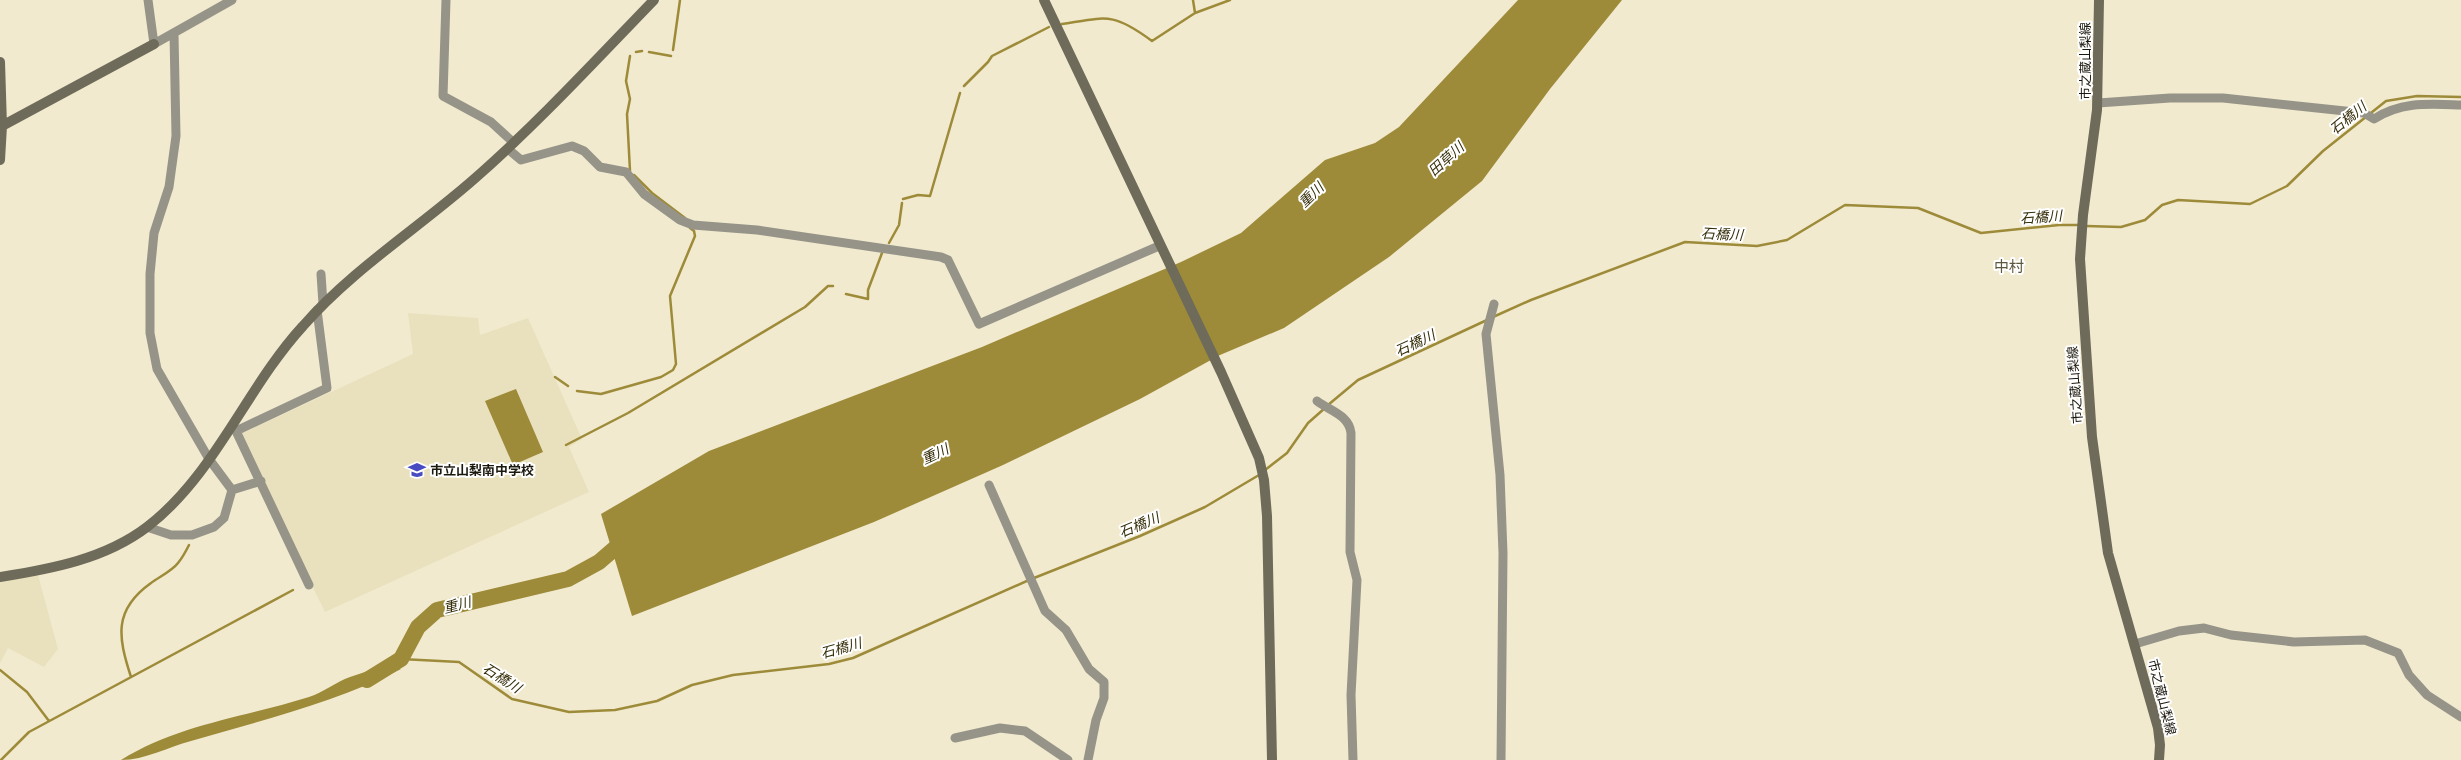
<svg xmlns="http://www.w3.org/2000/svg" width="2461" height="760" viewBox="0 0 2461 760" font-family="Roboto,'Noto Sans JP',sans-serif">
	<rect width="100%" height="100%" fill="#f1eace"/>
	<path fill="#e9e1bd" d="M408 313 478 318 480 335 528 318 582 439 569 447 589 492 325 612 236 431 245 432 413 354Z
		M37 571 58 649 44 667 8 648 0 663V577Z"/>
	<path fill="#9d8b39" d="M1518 0H1622L1550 89 1482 181 1389 257 1284 328 1220 355 1140 399 1003 465 874 522 632 616 601 514 709 451 982 347 1181 262 1241 233 1325 160 1375 143 1399 127Z
		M516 389 543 452 513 465 485 401Z
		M374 669H401C335 703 262 720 191 741 168 747 145 760 121 760 179 724 246 717 309 697 324 692 336 682 350 677 358 674 366 672 374 669Z"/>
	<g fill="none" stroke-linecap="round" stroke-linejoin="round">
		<path stroke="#9d8b39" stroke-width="2.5" d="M1195 13 1230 0
			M1062 24C1107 17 1113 12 1152 41L1195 13 1193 0
			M673 50 680 0
			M636 52 642 51
			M649 52 671 56
			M630 56 626 81 630 99 627 114 630 171
			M964 86 988 62 992 56 1049 27
			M634 175 652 193 685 218
			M903 199 918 195 930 196 960 93
			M2086 226 2121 227 2145 220 2162 205 2178 200 2250 204 2287 186 2323 151 2386 101 2417 96 2461 97
			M889 243 899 225 902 203
			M846 294 868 299V290L882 253
			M1493 317 1531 300 1685 242 1757 246 1787 240 1845 205 1918 208 1981 233 2059 225H2079
			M555 377 568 386
			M577 391 601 394 661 377 673 370 676 364 670 296 695 236 694 231 690 228
			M1328 405 1358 380 1487 320
			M566 445 628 413 805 307 828 286H833
			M1265 470 1287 453 1308 423 1325 408
			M1034 578 1140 536 1205 507 1259 475
			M401 659 459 662 512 699 569 712 615 710 657 701 692 685 733 675 829 664 853 658 1029 580
			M0 670 27 692 49 721
			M131 677C118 637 113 610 151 583 159 577 172 571 178 563 183 557 186 551 189 545
			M1 760 29 732 293 590"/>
		<path stroke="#9d8b39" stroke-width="16" d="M367 680 401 659 418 627 437 610 568 579 599 562 628 537"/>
		<path stroke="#969488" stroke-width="9" d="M148 0 154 44 232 0
			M446 0 443 96 491 122 514 143
			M174 34 176 136 169 187 154 233 150 274V333L157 369 209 459 232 490 261 481
			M2098 103 2170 98H2223L2364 113 2374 119C2402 101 2430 104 2461 105
			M508 149 521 160 572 146 584 151 600 167 626 172 644 194 680 220 693 225 757 230 941 257 948 260 979 324 1159 246
			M321 274 323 304
			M1494 304 1486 334 1500 475 1503 553 1501 760
			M1317 401C1330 411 1349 415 1351 433L1350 552 1357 580 1351 695 1353 760
			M989 485 1045 611 1066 630 1089 669 1104 682V698L1096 720 1088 760
			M147 527 171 535H192L214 527 224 518 232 490
			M309 585 236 431 327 388 317 310
			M2135 644 2179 631 2204 628 2231 635 2294 642 2365 640 2398 653 2409 675 2427 695 2461 717
			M955 738 1000 728 1025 731 1068 760"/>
		<path stroke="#6f6b5a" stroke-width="10" d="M1044 0 1221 372 1259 458 1264 480 1267 516 1272 760
			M2099 0 2097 110 2083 215 2080 259 2092 437 2108 553 2158 728 2160 745 2159 760
			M0 62 2 126 0 160
			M0 127 154 44
			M0 577C51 569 105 559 147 527 215 475 246 388 303 326 352 270 417 229 473 180 537 124 595 61 654 0"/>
	</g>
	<defs>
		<g id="school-bare" transform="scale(1.38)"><path d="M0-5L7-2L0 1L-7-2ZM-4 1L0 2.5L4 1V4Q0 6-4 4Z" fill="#494bc1" stroke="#fff" stroke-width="2.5" paint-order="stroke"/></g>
	</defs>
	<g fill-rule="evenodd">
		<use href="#school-bare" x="417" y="470"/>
	</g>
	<g text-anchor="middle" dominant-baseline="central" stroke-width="4" stroke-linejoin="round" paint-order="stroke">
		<g font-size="13" fill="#1b180e" stroke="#fff">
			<text transform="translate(2085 61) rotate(-90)">市之蔵山梨線</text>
			<text transform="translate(2075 385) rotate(-94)">市之蔵山梨線</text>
			<text transform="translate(2162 697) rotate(76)">市之蔵山梨線</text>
		</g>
		<g font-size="13" font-weight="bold" fill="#1b180e" stroke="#fff" text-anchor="start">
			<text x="430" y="470">市立山梨南中学校</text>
		</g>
		<g font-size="14" font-style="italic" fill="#362e0a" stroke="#fff">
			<text transform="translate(2348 118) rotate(-39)">石橋川</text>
			<text transform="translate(1446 159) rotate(-42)">田草川</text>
			<text transform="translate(1311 195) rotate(-44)">重川</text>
			<text transform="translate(2041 217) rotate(-4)">石橋川</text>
			<text transform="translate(1722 234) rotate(3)">石橋川</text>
			<text transform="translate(1415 343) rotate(-25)">石橋川</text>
			<text transform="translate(935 454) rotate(-25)">重川</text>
			<text transform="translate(1139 525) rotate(-23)">石橋川</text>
			<text transform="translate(457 605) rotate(-14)">重川</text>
			<text transform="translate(841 648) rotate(-16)">石橋川</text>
			<text transform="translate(502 678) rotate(32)">石橋川</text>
		</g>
		<g font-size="15" fill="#5d573f" stroke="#fff">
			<text x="2009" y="267">中村</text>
		</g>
	</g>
</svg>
